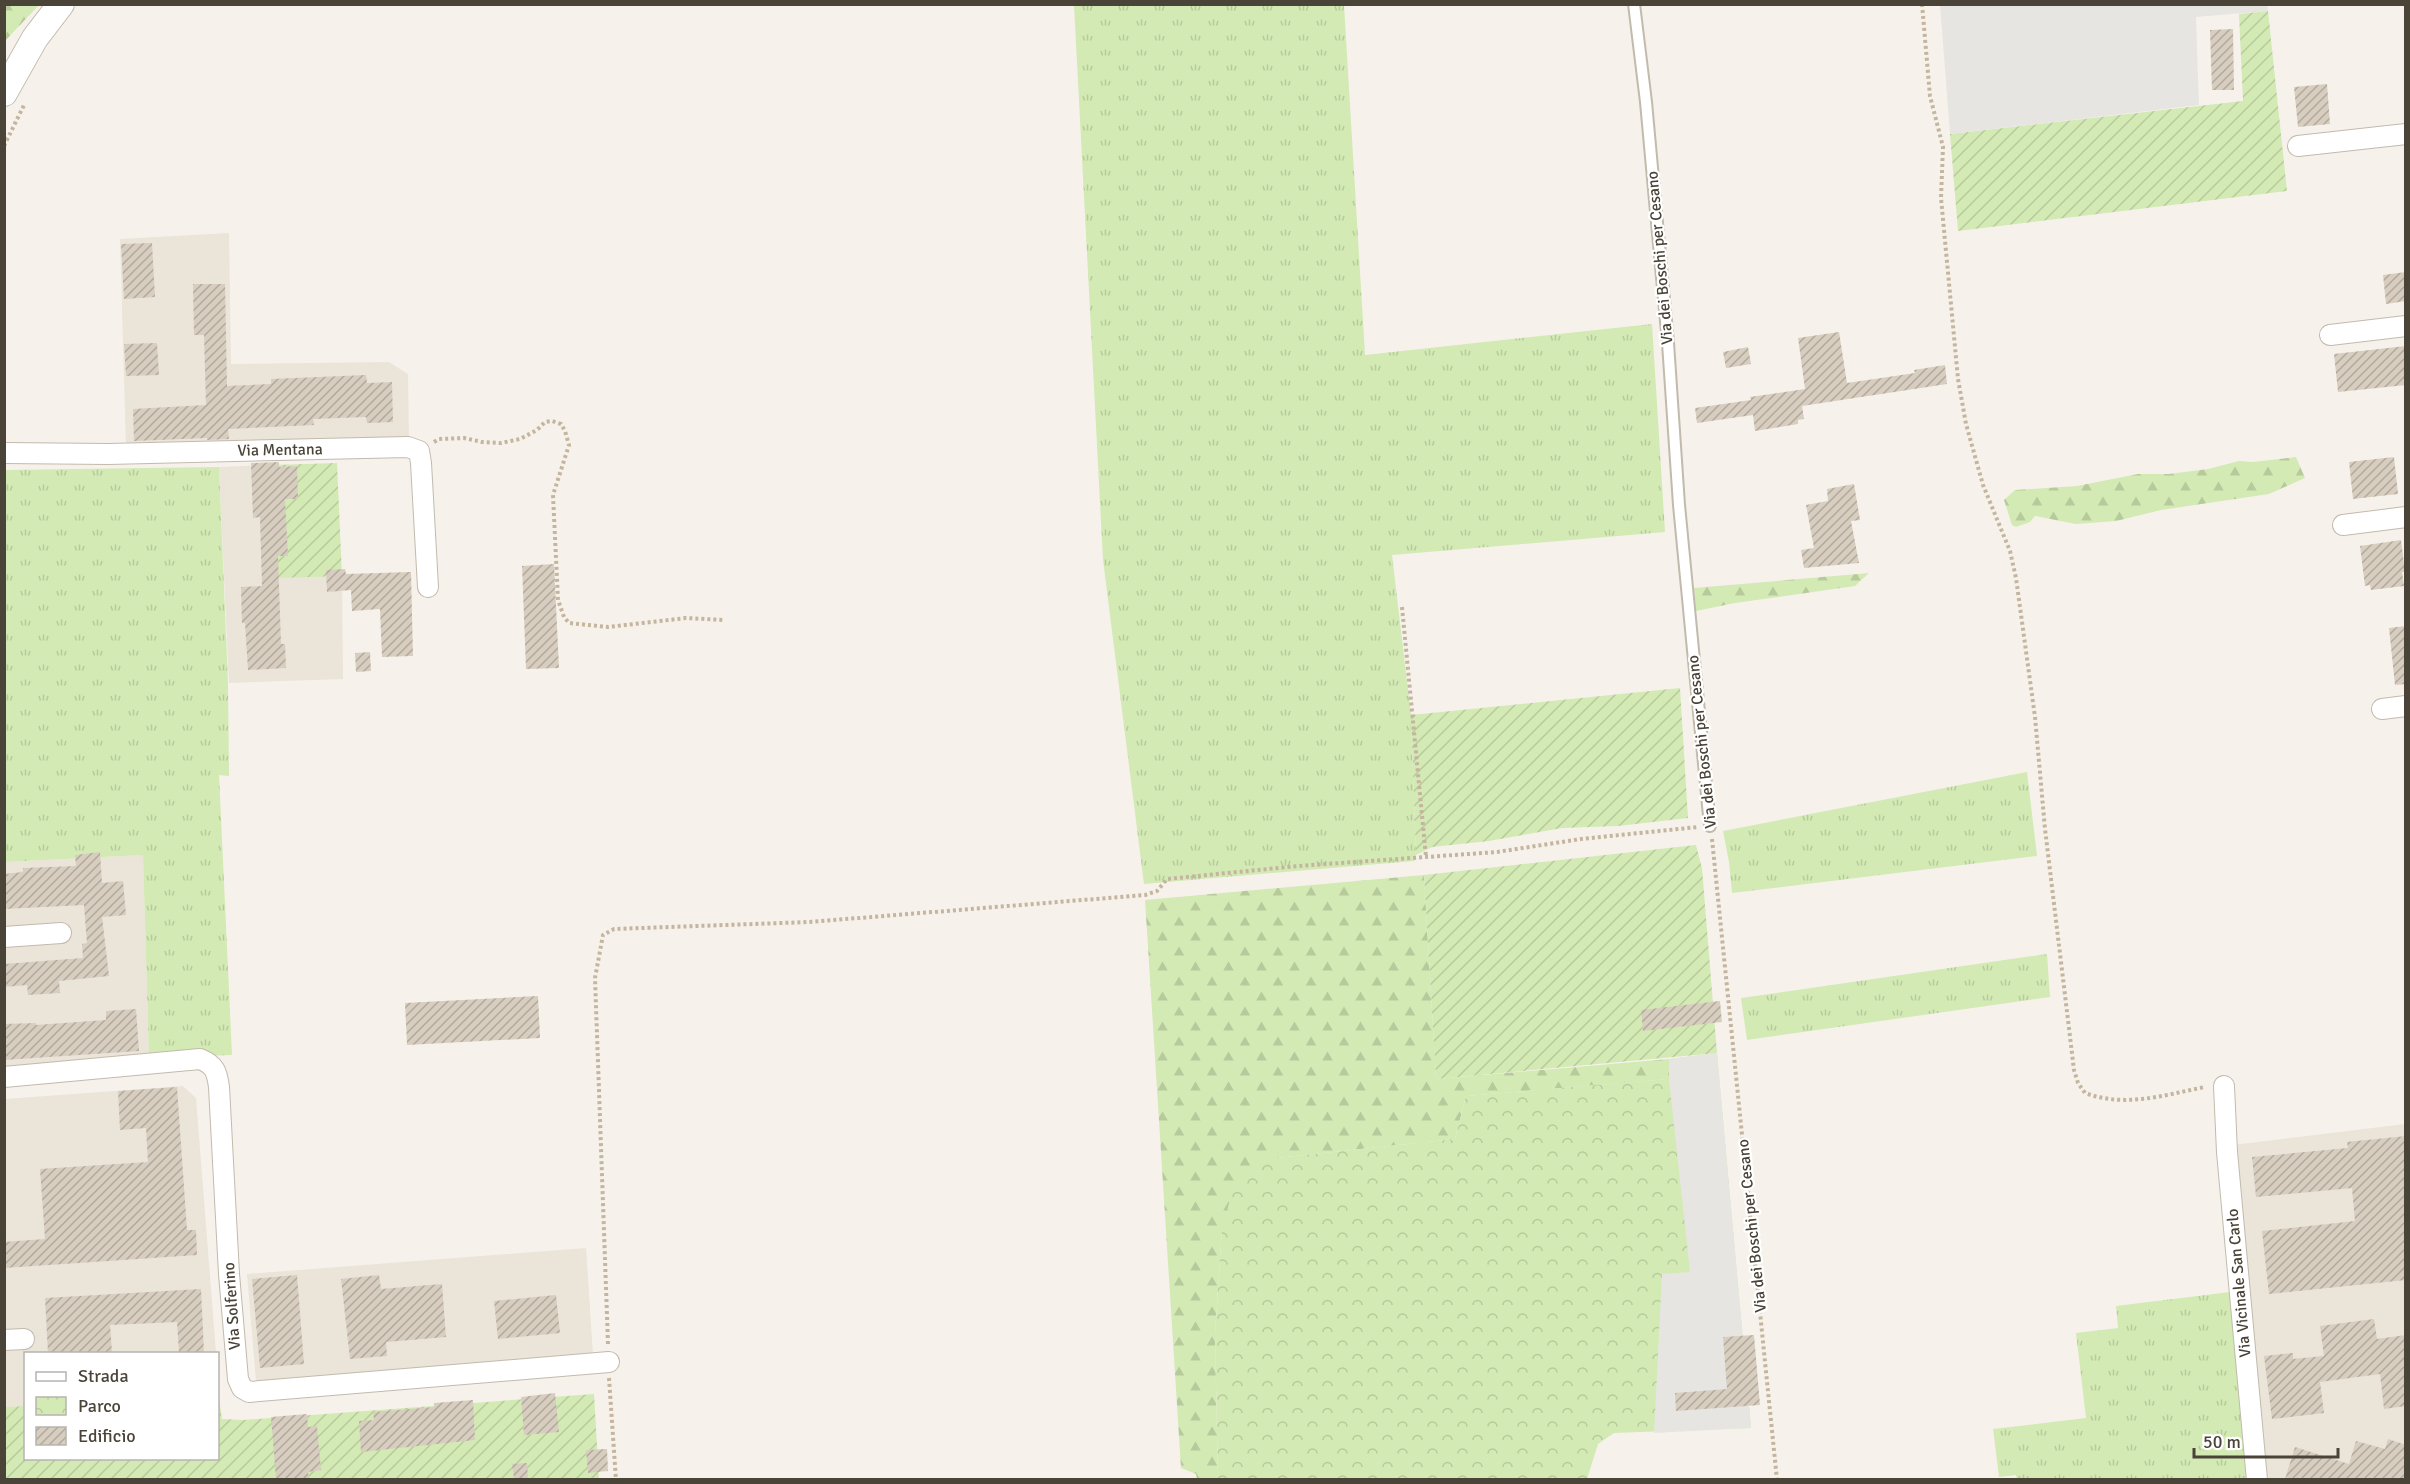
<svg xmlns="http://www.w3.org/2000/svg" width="2410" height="1484" viewBox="0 0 2410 1484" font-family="Signika,sans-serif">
	<defs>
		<pattern id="grass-tufts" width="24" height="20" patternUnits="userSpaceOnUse" patternTransform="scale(1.5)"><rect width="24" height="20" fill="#d3eab4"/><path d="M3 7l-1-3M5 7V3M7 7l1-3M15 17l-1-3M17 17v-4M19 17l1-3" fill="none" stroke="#b7ca9c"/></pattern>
		<pattern id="forest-firs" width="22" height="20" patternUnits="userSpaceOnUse" patternTransform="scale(1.5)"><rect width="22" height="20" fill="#d3eab4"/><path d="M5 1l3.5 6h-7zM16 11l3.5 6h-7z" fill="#b7ca9c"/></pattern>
		<pattern id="park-crowns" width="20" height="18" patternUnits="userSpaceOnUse" patternTransform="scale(1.5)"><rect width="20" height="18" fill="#d3eab4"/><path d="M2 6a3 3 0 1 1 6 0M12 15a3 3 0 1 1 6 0" fill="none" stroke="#b7ca9c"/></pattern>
		<pattern id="garden-furrows" width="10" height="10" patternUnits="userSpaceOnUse" patternTransform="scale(1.5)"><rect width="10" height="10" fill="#d3eab4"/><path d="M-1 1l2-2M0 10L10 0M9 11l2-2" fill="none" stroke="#b7ca9c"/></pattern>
		<pattern id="building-hatch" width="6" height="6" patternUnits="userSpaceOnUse" patternTransform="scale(1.5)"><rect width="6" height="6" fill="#d8cec0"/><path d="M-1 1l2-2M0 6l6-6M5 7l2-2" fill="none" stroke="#b1a99d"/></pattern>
	</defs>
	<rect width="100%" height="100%" fill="#f6f2eb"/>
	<path fill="#eae4d9" d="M229 233 231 364 389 362 408 374 409 443 126 447 120 239Z
		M272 465 342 576 343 679 229 683 219 467Z
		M143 855 149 1058 5 1069V862Z
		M183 1086 196 1098 216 1353 26 1354 25 1406 5 1407V1099Z
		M2405 1124V1479H2264L2233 1145Z
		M586 1248 593 1355 256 1382 247 1274Z"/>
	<path fill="url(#grass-tufts)" d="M1074 5H1344L1365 355 1652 324 1665 532 1392 555 1411 715 1416 855 1414 861 1144 884 1103 560Z
		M219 467 228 683 229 776 219 775 232 1055 149 1058 143 855 5 862V470Z
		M2027 772 2037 856 1732 893 1729 862 1723 831Z
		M2047 954 2050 997 1747 1040 1741 998Z
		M2230 1292 2249 1479 2017 1480 2016 1475 1999 1477 1993 1429 2086 1418 2076 1333 2118 1328 2116 1306Z"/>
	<path fill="url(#forest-firs)" d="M5 4 39 5 5 41 4 5Z
		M2296 457 2305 478 2269 494 2161 510 2116 521 2076 524 2035 516 2030 522 2016 527 2012 525 2004 500 2015 490 2077 486 2138 474H2169L2208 469 2239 461 2253 462Z
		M1869 573 1855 586 1735 603 1696 611 1694 588Z
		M1424 875 1436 1079 1669 1059V1079L1466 1096 1455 1139 1276 1158 1222 1229 1215 1335 1218 1479H1197L1196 1474 1181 1468 1144 884 1145 900Z"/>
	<path fill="url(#park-crowns)" d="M1717 1053 1751 1428 1614 1433 1598 1444 1587 1479 1218 1480 1215 1335 1222 1229 1236 1178 1276 1158 1455 1139 1466 1096 1668 1079 1669 1059Z"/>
	<path fill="url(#garden-furrows)" d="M2268 11 2287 191 1958 231 1950 134 2243 101 2239 14Z
		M337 463 342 576 276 578 272 465Z
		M1680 688 1688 818 1618 826 1562 828 1489 841 1432 847 1416 855 1411 715Z
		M1696 845 1702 868 1717 1053 1436 1079 1424 875Z
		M218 1391 222 1419 243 1420 594 1394 599 1479H5L4 1407 25 1406 26 1458H218Z"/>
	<path fill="#e7e5e2" d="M2267 4 2268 11 2196 17 2199 105 1950 134 1940 5Z
		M1717 1053 1751 1428 1654 1433 1662 1274 1690 1272 1669 1079V1059Z"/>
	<path fill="url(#building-hatch)" d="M2233 29 2234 90H2212L2210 30Z
		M2327 84 2330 124 2298 127 2294 87Z
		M152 243 155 297 124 299 121 244Z
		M2406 272V301L2386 304 2383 275Z
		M193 284H225L227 386 271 384V379L366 375 367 383 392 382 393 422 367 423 366 417 313 419 314 425 228 429 229 439 207 440V438L134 441 133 409 206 405 204 335H194Z
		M1839 332 1847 383 1915 373 1914 370 1945 365 1947 384 1802 406 1804 419 1798 420V424L1755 431 1753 415 1697 423 1695 408 1751 400 1750 397 1805 389 1798 338Z
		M157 343 159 375 126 376 124 344Z
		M2406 346V385L2338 392 2334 354Z
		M1748 347 1751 364 1726 368 1723 352Z
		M2394 457 2398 494 2353 499 2349 462Z
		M279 462V467L297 466 298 499H285L288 556H278L281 644H285L286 668 248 670 245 623H242L241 587 262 586 260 517 253 518 251 463Z
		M1854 484 1860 520 1851 521 1859 563 1804 568 1801 550 1814 548 1806 505 1828 501 1827 489Z
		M2401 540 2405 572H2402L2404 586 2371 590 2370 585 2365 586 2360 546Z
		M554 564 559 668 526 669 522 566Z
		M345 569 346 574 411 572 413 656 382 657 380 609 352 611 351 590 327 592 326 570Z
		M2406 626V684L2395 685 2389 628Z
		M370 652 371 671 356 672 355 653Z
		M100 852 102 883 123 881 126 915 102 917 109 976 59 981 60 993 28 995 27 985 4 987V964L83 958 82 944 87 943 84 905 4 909V874L23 872V868L76 866 75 855Z
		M538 996 540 1038 407 1045 405 1003Z
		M1720 1001 1722 1022 1643 1031 1641 1010Z
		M136 1009 139 1051 4 1060V1024L36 1023V1025L106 1020V1011Z
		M177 1087 187 1230H196L197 1255 4 1268V1242L45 1239 40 1169 148 1162 146 1128 120 1130 118 1091Z
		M2406 1136V1280L2269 1294 2262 1231 2355 1221 2352 1188 2256 1197 2252 1157 2348 1148 2347 1142Z
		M297 1275 304 1364 260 1368 252 1279Z
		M379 1275 381 1289 442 1284 446 1337 386 1342 387 1356 350 1359 341 1279Z
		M201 1289 204 1353H179L177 1322 110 1325 112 1353H48L45 1298Z
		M556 1295 560 1333 498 1339 494 1301Z
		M2374 1319 2377 1339 2406 1335V1406L2384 1409 2380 1374 2320 1382 2324 1413 2272 1419 2264 1356 2293 1353V1359L2324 1356 2320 1326Z
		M1754 1335 1760 1405 1676 1411 1675 1393 1727 1389 1723 1337Z
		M555 1393 559 1432 524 1435 521 1397Z
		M473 1400 475 1440 361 1452 359 1421 374 1420 373 1412 434 1407V1403Z
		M307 1414 308 1427 317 1426 321 1470 308 1472 309 1479H276L271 1417Z
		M2388 1439 2406 1445 2404 1479H2285L2295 1447 2349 1464 2356 1441 2385 1449Z
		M607 1449 608 1471 588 1473 586 1450Z
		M527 1463 528 1478 514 1479 512 1464Z"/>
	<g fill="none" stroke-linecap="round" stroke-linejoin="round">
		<g stroke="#c2baad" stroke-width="14">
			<path id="service" d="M1634 4 1646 102 1668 343 1679 505 1710 826"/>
		</g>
		<g stroke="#c2baad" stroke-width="22">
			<path id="minor" d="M2298 146 2406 134
				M2330 335 2406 326
				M4 453 108 454 408 447 419 451 421 463 428 587
				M2343 525 2406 517
				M2382 709 2406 706
				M4 937 61 933
				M4 1077 200 1059C215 1065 217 1072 219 1087L229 1274 238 1379 242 1388 249 1392 609 1362
				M2224 1086 2227 1152 2257 1480
				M4 1340 24 1339"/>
		</g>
		<g stroke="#c2baad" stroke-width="28">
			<path id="tertiary" d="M4 93 35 38 61 4"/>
		</g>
		<path stroke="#c4b59e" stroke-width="4" stroke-dasharray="3 3" stroke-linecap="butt" d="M1922 4 1930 96 1943 147 1941 198 1958 379 1966 424 1983 485 2010 551 2016 578 2035 717 2045 829 2074 1070 2078 1083 2085 1093C2126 1108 2164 1095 2205 1087
			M4 146 25 103
			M434 442 439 439 464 438 482 442 501 443 520 439 537 430 545 422 552 421 561 424 565 431 569 445 553 495 558 600 564 617 569 623 608 627 686 618 724 620
			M1402 607 1426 857
			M1712 839 1777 1480
			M608 1344 595 978 603 935 614 929 809 922 1145 895 1157 891 1167 879 1298 866 1497 852 1581 839 1698 827
			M609 1378 616 1480"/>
		<use href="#service" stroke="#fff" stroke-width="10"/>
		<use href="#minor" stroke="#fff" stroke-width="20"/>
		<use href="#tertiary" stroke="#fff" stroke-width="26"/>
	</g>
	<g text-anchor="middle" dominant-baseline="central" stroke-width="4.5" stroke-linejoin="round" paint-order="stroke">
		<g font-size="16" fill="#4a4338" stroke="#fff">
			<text transform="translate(1660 258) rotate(-95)">Via dei Boschi per Cesano</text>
			<text transform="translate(280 450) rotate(-1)">Via Mentana</text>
			<text transform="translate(1702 742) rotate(-96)">Via dei Boschi per Cesano</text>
			<text transform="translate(1752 1226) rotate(-96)">Via dei Boschi per Cesano</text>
			<text transform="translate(2239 1283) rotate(-95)">Via Vicinale San Carlo</text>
			<text transform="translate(232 1306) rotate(-94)">Via Solferino</text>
		</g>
	</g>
	<rect width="2410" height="1484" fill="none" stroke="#4a4338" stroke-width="12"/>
	<rect x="24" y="1352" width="195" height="108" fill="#ffffff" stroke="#b7b4af" stroke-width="1.5"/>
	<rect x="36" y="1372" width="30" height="9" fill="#ffffff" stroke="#b7b4af" stroke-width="1.5"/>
	<text x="78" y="1382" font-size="18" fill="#4a4338">Strada</text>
	<rect x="36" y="1397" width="30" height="18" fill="url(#park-crowns)" stroke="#b7b4af" stroke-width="1.5"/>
	<text x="78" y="1412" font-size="18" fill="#4a4338">Parco</text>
	<rect x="36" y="1427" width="30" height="18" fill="url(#building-hatch)" stroke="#b7b4af" stroke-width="1.5"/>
	<text x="78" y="1442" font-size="18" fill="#4a4338">Edificio</text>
	<path d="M2194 1448v9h144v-9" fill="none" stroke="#4a4338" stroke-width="3"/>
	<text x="2203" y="1448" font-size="18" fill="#4a4338" stroke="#ffffff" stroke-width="4.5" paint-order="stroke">50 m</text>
</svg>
